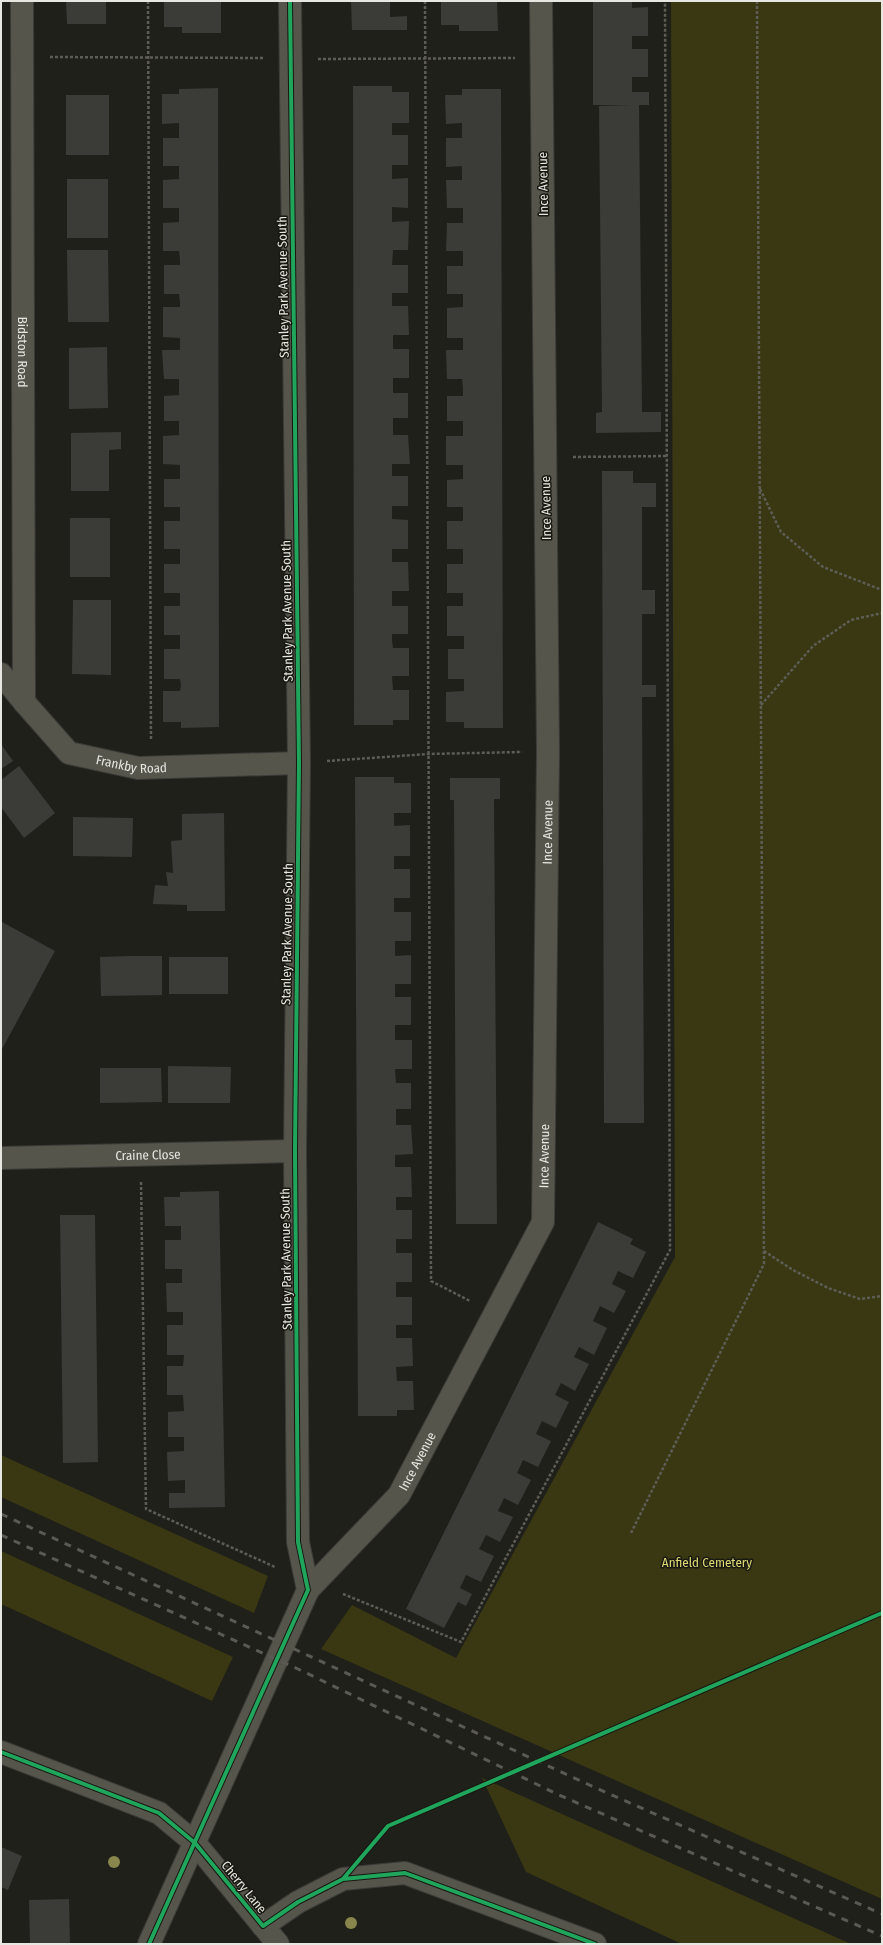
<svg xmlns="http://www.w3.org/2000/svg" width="883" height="1945" viewBox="0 0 883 1945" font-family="'Fira Sans Condensed',sans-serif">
	<rect width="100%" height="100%" fill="#20201b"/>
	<path fill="#393812" d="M671 1H882V1899L321 1649 352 1605 456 1658 675 1257Z
		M1 1455 268 1576 254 1613 1 1497Z
		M1 1551 233 1657 212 1701 1 1604Z
		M482 1778 851 1944H682L526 1872Z"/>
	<path fill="#3b3b37" d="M66 1H106V24H67Z
		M164 1H221V33H182V27H164Z
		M351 1H390V17L407 16V30H352Z
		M441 1H497L498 31H459V25H441Z
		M593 1H632V8L648 7V36H632V49H648V77H632V92H649V105H639L642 412H661V432L596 433V413L602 412 599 106 631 105H593Z
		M353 86H392V92H409V123H392V135H408V165H392V179L408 178V208L392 207V222L409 221 408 250H393L392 265H408V293H392V306H408L409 335H393V349H409V378H393V393H408V418H393V435H408L410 464H392V476H408V506H392V519L408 520V549H392V562H408L409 591H392V606H408V634H392V640L393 648H409V676H392L393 690H409V720H393V725H354Z
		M218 88 219 727 181 728V722H163V691H180L181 685 180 679H164V649H180V635H164V606H180V593H164V564H180V549H164V521H180V507H164V479H180V465L163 464V436L179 435V421H164V396L179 395V379H164L162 350H180V338L163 337V307H180V302L179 294H164V265H180V259L179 251H163V223L179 222V208H163V180L179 179V166H163V138H179V123L162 124V94H179V89Z
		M462 89H501L503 728H464V722H446V692L464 691V679H448V649H464V636H447V606H463V593H447V564H463V549H447V521H463V507H447V480L463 479V465H446V436H463V421H447V396H463V388L462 379H447L446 350H463V338H447V308L463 307V294H447V266H463V251H446L447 223H463V208H447L446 180H462V166L446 167V138H462V123L446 124 445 95H462Z
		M66 95H109V155H66Z
		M67 179H108V238H67Z
		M67 250H108L109 322H68Z
		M107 347 108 408 69 409V348Z
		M121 432V449L109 450V491H71V433Z
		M602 471H633V483H656V507H642V590H655V614H642V685H656V697H642L644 1123H604Z
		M70 518H110V577H70Z
		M73 600H111V675L72 674Z
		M1 744 13 761 1 769Z
		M19 766 55 813 24 838 1 807V780Z
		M355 777H394V783H411V813H394V826L410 825V856H394V869H410V898H394V912H411V941H395V956L411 955V984H395V997H411V1025H395V1040H412V1069H395L396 1083H411V1109H396V1125H411L413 1154 395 1155V1167H411L412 1197H396V1210H412V1239H396V1253H412V1282H396V1297H412V1325H396V1338H412L413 1366 396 1367 397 1381H413L414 1410H397V1416H358Z
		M450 778H500V799H494L497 1224H456L454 800H450Z
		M224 813 225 911H187V905L153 904 155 885 168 886 166 872 173 873 171 841 182 840V814Z
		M73 817 133 818 132 857 73 856Z
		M2 922 55 951 1 1051V924Z
		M131 956H162V995L101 996 100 957Z
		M169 957H228V994H169Z
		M168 1066 231 1067 230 1103H168Z
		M100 1068H161L162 1102 100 1103Z
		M219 1191 225 1507 169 1508V1493H185V1480L168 1481 167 1452 184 1451V1437H168V1412L184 1411 183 1395H167V1366H183L184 1355H167V1325H183V1312H167L166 1283H182V1269H165V1240H181V1226H165L164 1197H180V1192Z
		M60 1215H95L98 1462 63 1463Z
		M598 1222 633 1239 630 1244 646 1252 633 1278 618 1271 612 1284 626 1291 614 1313 600 1306 593 1321 607 1328 594 1355 579 1347 574 1357 589 1364 575 1391 561 1383 555 1395 569 1402 556 1428 542 1421 536 1434 551 1441 538 1467 523 1460 517 1473 531 1480 518 1505 504 1498 498 1511 513 1517 500 1542 486 1535 479 1549 494 1556 481 1582 466 1575 460 1588 472 1594 466 1606 458 1602 444 1628 406 1609Z
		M1 1847 22 1856 8 1890 1 1887Z
		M69 1899 70 1944H30L29 1900Z"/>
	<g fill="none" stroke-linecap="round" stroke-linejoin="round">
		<g stroke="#3b3b38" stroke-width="24">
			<g id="street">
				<path id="s1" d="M22 1 24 702"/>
				<path id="s2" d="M1 674 24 702 69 753 138 768 299 763"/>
				<path id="s3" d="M1 1158 295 1151"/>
				<path id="s4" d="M308 1590 399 1495 543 1222 548 751 541 1"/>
				<path d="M1 1752 159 1813 195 1843 278 1944"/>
				<path d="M263 1926 298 1902 343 1879 405 1873 595 1944"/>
				<path d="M149 1944 308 1590 298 1542 295 1151 299 763 290 1"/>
			</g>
		</g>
		<path stroke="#5d5d56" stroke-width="2.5" stroke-dasharray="3 2" stroke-linecap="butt" d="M148 1 151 741
			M425 1 431 1281 470 1301
			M50 57 263 58
			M318 59 515 58
			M573 457 667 456
			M760 489 781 532 823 567 882 590
			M761 705 813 646 851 620 882 613
			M327 761 428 754 522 752
			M141 1182 146 1509 275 1567
			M764 1251 793 1270 828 1288 860 1299 882 1296
			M631 1533 764 1264 757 1
			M343 1594 461 1642 670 1250 665 1"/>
		<use href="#street" stroke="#55554c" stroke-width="22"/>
		<path stroke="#5a5a53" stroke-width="3" stroke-dasharray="7 7" stroke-linecap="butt" d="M1 1514 596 1788 882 1914
			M1 1535 298 1669 559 1795 882 1936"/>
		<g stroke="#181811" stroke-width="6">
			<path id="cycleway" d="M1 1752 159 1813 195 1843 263 1926 298 1902 343 1879 405 1873 595 1944
				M343 1879 388 1826 882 1613
				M149 1944 308 1590 298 1542 295 1151 299 763 290 1"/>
		</g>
		<use href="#cycleway" stroke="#20a55d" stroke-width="4"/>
	</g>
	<g fill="#88864c">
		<circle cx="114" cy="1862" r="6"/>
		<circle cx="351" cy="1923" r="6"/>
	</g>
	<g text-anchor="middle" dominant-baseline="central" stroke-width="3" stroke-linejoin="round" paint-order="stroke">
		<g font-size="13" fill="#e6e7e1" stroke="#181811">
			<text transform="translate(543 184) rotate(-91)">Ince Avenue</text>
			<text transform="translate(283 287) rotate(-91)">Stanley Park Avenue South</text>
			<text stroke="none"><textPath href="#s1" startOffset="351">Bidston Road</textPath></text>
			<text transform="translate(546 508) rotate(-91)">Ince Avenue</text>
			<text transform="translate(287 611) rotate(-91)">Stanley Park Avenue South</text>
			<text stroke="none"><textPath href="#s2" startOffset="168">Frankby Road</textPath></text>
			<text stroke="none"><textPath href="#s4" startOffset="830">Ince Avenue</textPath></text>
			<text transform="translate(287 934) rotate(-89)">Stanley Park Avenue South</text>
			<text stroke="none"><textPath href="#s3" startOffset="147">Craine Close</textPath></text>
			<text stroke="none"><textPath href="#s4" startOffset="506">Ince Avenue</textPath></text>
			<text transform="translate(286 1259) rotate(-91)">Stanley Park Avenue South</text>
			<text stroke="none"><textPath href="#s4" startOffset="170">Ince Avenue</textPath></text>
			<text transform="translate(244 1887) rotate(51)">Cherry Lane</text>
		</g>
		<g font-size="13" fill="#ddda75" stroke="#181811">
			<text x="707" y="1562">Anfield Cemetery</text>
		</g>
	</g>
	<rect width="883" height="1945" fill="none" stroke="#e6e7e1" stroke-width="4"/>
</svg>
